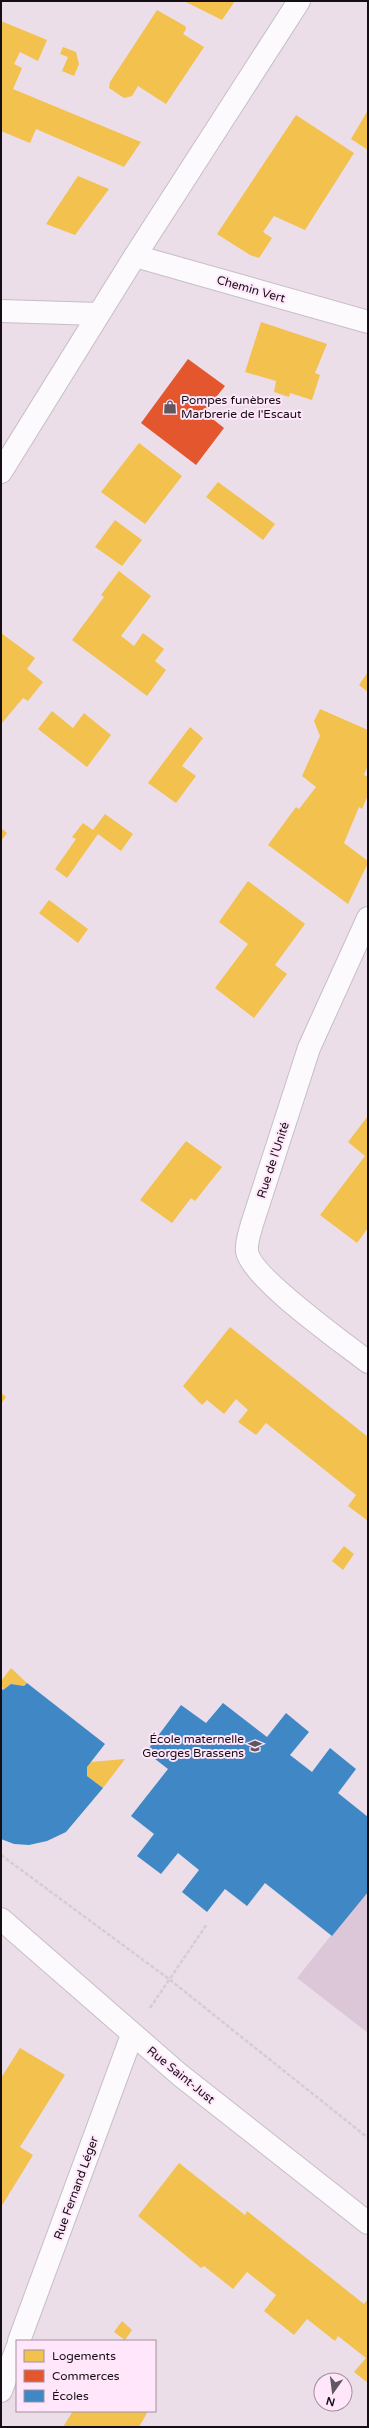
<svg xmlns="http://www.w3.org/2000/svg" width="369" height="2428" viewBox="0 0 369 2428" font-family="'Varela Round',sans-serif">
	<rect width="100%" height="100%" fill="#ebdee9"/>
	<path fill="#dcc7d8" d="M368 1889V2033L297 1978Z"/>
	<path fill="#f2c14e" d="M184 1H235L222 20Z
		M157 10 185 26 186 29 183 34 204 47 166 104 138 86 132 96 124 98 109 88 110 82Z
		M1 21 47 40 38 61 20 52 14 64 22 68 13 89 141 142 124 167 36 129 30 143 1 131Z
		M63 47 76 52 79 64 74 76 62 71 68 57 60 54Z
		M368 110V150L351 139Z
		M296 115 354 153 305 230 274 216 263 232 272 238 259 258 250 255 217 234Z
		M78 176 109 189 75 235 46 224Z
		M261 322 327 344 315 373 320 375 312 400 290 393 289 397 274 392 276 381 245 372Z
		M139 443 182 476 145 524 101 492Z
		M218 482 275 524 263 540 206 497Z
		M115 520 142 540 122 566 95 547Z
		M119 571 151 596 121 636 134 646 143 633 164 649 155 661 166 670 147 696 72 640 104 597 101 595Z
		M1 633 35 658 27 669 43 682 28 701 23 698 2 723Z
		M368 672V692L359 685Z
		M320 709 368 730V765L364 775 368 777V795L362 809 359 807 344 843 368 861V863L348 904 268 845 296 807 299 809 316 787 302 776 320 736 314 721Z
		M52 711 73 728 84 713 111 735 87 767 38 729Z
		M190 727 203 738 182 766 196 776 176 803 148 783Z
		M105 814 133 834 121 851 98 834 67 878 55 869 76 839 72 837 83 823 93 830Z
		M1 828 7 833 1 841Z
		M248 881 305 924 275 965 287 974 254 1018 215 988 248 944 219 922Z
		M49 900 88 929 78 943 39 913Z
		M368 1116V1228L357 1243 320 1215 365 1156 348 1142Z
		M186 1141 222 1167 195 1201 191 1198 172 1223 140 1200Z
		M230 1327 368 1437V1521L348 1506 356 1495 266 1423 256 1435 238 1422 248 1410 236 1399 224 1414 207 1400 202 1405 183 1386Z
		M1 1393 6 1397 1 1404Z
		M344 1546 354 1554 343 1570 332 1561Z
		M11 1668 27 1683 24 1686 11 1684 3 1690 1 1681Z
		M125 1759 103 1788 87 1776V1767L90 1762Z
		M20 2048 65 2075 20 2147 33 2155 1 2207V2078Z
		M179 2163 245 2215 247 2211 364 2304 368 2299V2383L354 2372 366 2358 338 2336 335 2341 307 2319 294 2335 264 2311 276 2295 247 2272 233 2289 204 2266 201 2268 138 2216Z
		M122 2321 132 2330 125 2340 114 2332Z
		M73 2411H144L147 2413 139 2427H63Z"/>
	<path fill="#e4572e" d="M188 359 225 386 204 412 224 428 196 465 141 423Z"/>
	<path fill="#3f88c5" d="M27 1683 105 1744 87 1767V1776L103 1788 66 1832 47 1841 29 1845 14 1844 1 1839V1688L3 1690 11 1684 24 1686Z
		M223 1703 267 1737 286 1713 309 1732 290 1755 312 1772 330 1748 356 1769 338 1793 368 1817V1892L332 1936 265 1883 247 1906 225 1889 207 1912 182 1892 199 1870 178 1853 161 1874 137 1856 154 1834 131 1816 168 1769 146 1752 181 1705 206 1723Z"/>
	<g fill="none" stroke-linecap="round" stroke-linejoin="round">
		<g stroke="#c7bdc6" stroke-width="24">
			<path id="minor" d="M135 256 368 322
				M368 918 309 1048 252 1224C250 1232 246 1242 247 1251 250 1277 344 1343 368 1362
				M1 1919 180 2075 368 2223
				M19 2341 132 2035
				M1 2391 17 2348"/>
		</g>
		<g stroke="#c7bdc6" stroke-width="24">
			<path id="tertiary" d="M1 311 99 314
				M1 472 135 256 299 1"/>
		</g>
		<path stroke="#d2ced1" stroke-width="2.5" stroke-dasharray="4 2" stroke-linecap="butt" d="M1 1855 169 1979 368 2138
			M150 2008 207 1924"/>
		<use href="#minor" stroke="#fcfafc" stroke-width="22"/>
		<use href="#tertiary" stroke="#fcfafc" stroke-width="22"/>
	</g>
	<defs>
		<g id="shop-bare" transform="scale(1.08)"><path d="M-5-2.5h2.3a2.7 3.5 0 0 1 5.4 0H5L5.5 6h-11ZM-1.5-2.5h3a1.5 2.3 0 0 0-3 0Z" fill="#61575f" stroke="#ffe6fa" stroke-width="2.5" paint-order="stroke"/></g>
		<g id="school-bare" transform="scale(1.08)"><path d="M0-5L7-2L0 1L-7-2ZM-4 1L0 2.5L4 1V4Q0 6-4 4Z" fill="#61575f" stroke="#ffe6fa" stroke-width="2.5" paint-order="stroke"/></g>
	</defs>
	<g fill-rule="evenodd">
		<use href="#shop-bare" x="170" y="407"/>
		<use href="#school-bare" x="255" y="1746"/>
	</g>
	<g text-anchor="middle" dominant-baseline="central" stroke-width="4" stroke-linejoin="round" paint-order="stroke">
		<g font-size="12" fill="#160e15" stroke="#ffe6fa">
			<text transform="translate(251 289) rotate(16)">Chemin Vert</text>
			<text transform="translate(273 1160) rotate(-72)">Rue de l'Unité</text>
			<text transform="translate(181 2075) rotate(39)">Rue Saint-Just</text>
			<text transform="translate(76 2188) rotate(-70)">Rue Fernand Léger</text>
		</g>
		<g font-size="12" fill="#160e15" stroke="#ffe6fa" text-anchor="start">
			<text x="181" y="400">Pompes funèbres<tspan x="181" dy="14">Marbrerie de l'Escaut</tspan></text>
			<text x="244" y="1739" text-anchor="end">École maternelle<tspan x="244" dy="14">Georges Brassens</tspan></text>
		</g>
	</g>
	<rect width="369" height="2428" fill="none" stroke="#160e15" stroke-width="4"/>
	<rect x="16" y="2340" width="140" height="72" fill="#ffe6fa" stroke="#a2909e"/>
	<rect x="24" y="2350" width="20" height="12" fill="#f2c14e" stroke="#a2909e"/>
	<text x="52" y="2360" font-size="12" fill="#160e15">Logements</text>
	<rect x="24" y="2370" width="20" height="12" fill="#e4572e" stroke="#a2909e"/>
	<text x="52" y="2380" font-size="12" fill="#160e15">Commerces</text>
	<rect x="24" y="2390" width="20" height="12" fill="#3f88c5" stroke="#a2909e"/>
	<text x="52" y="2400" font-size="12" fill="#160e15">Écoles</text>
	<g transform="translate(333 2392) rotate(194)"><circle r="19" fill="#ffe6fa" stroke="#a2909e"/>
	<path d="M0-3L7 15L0 10L-7 15Z" fill="#61575f"/>
	<text y="-6" font-size="11" font-weight="bold" text-anchor="middle" fill="#160e15">N</text>
	</g>
</svg>
